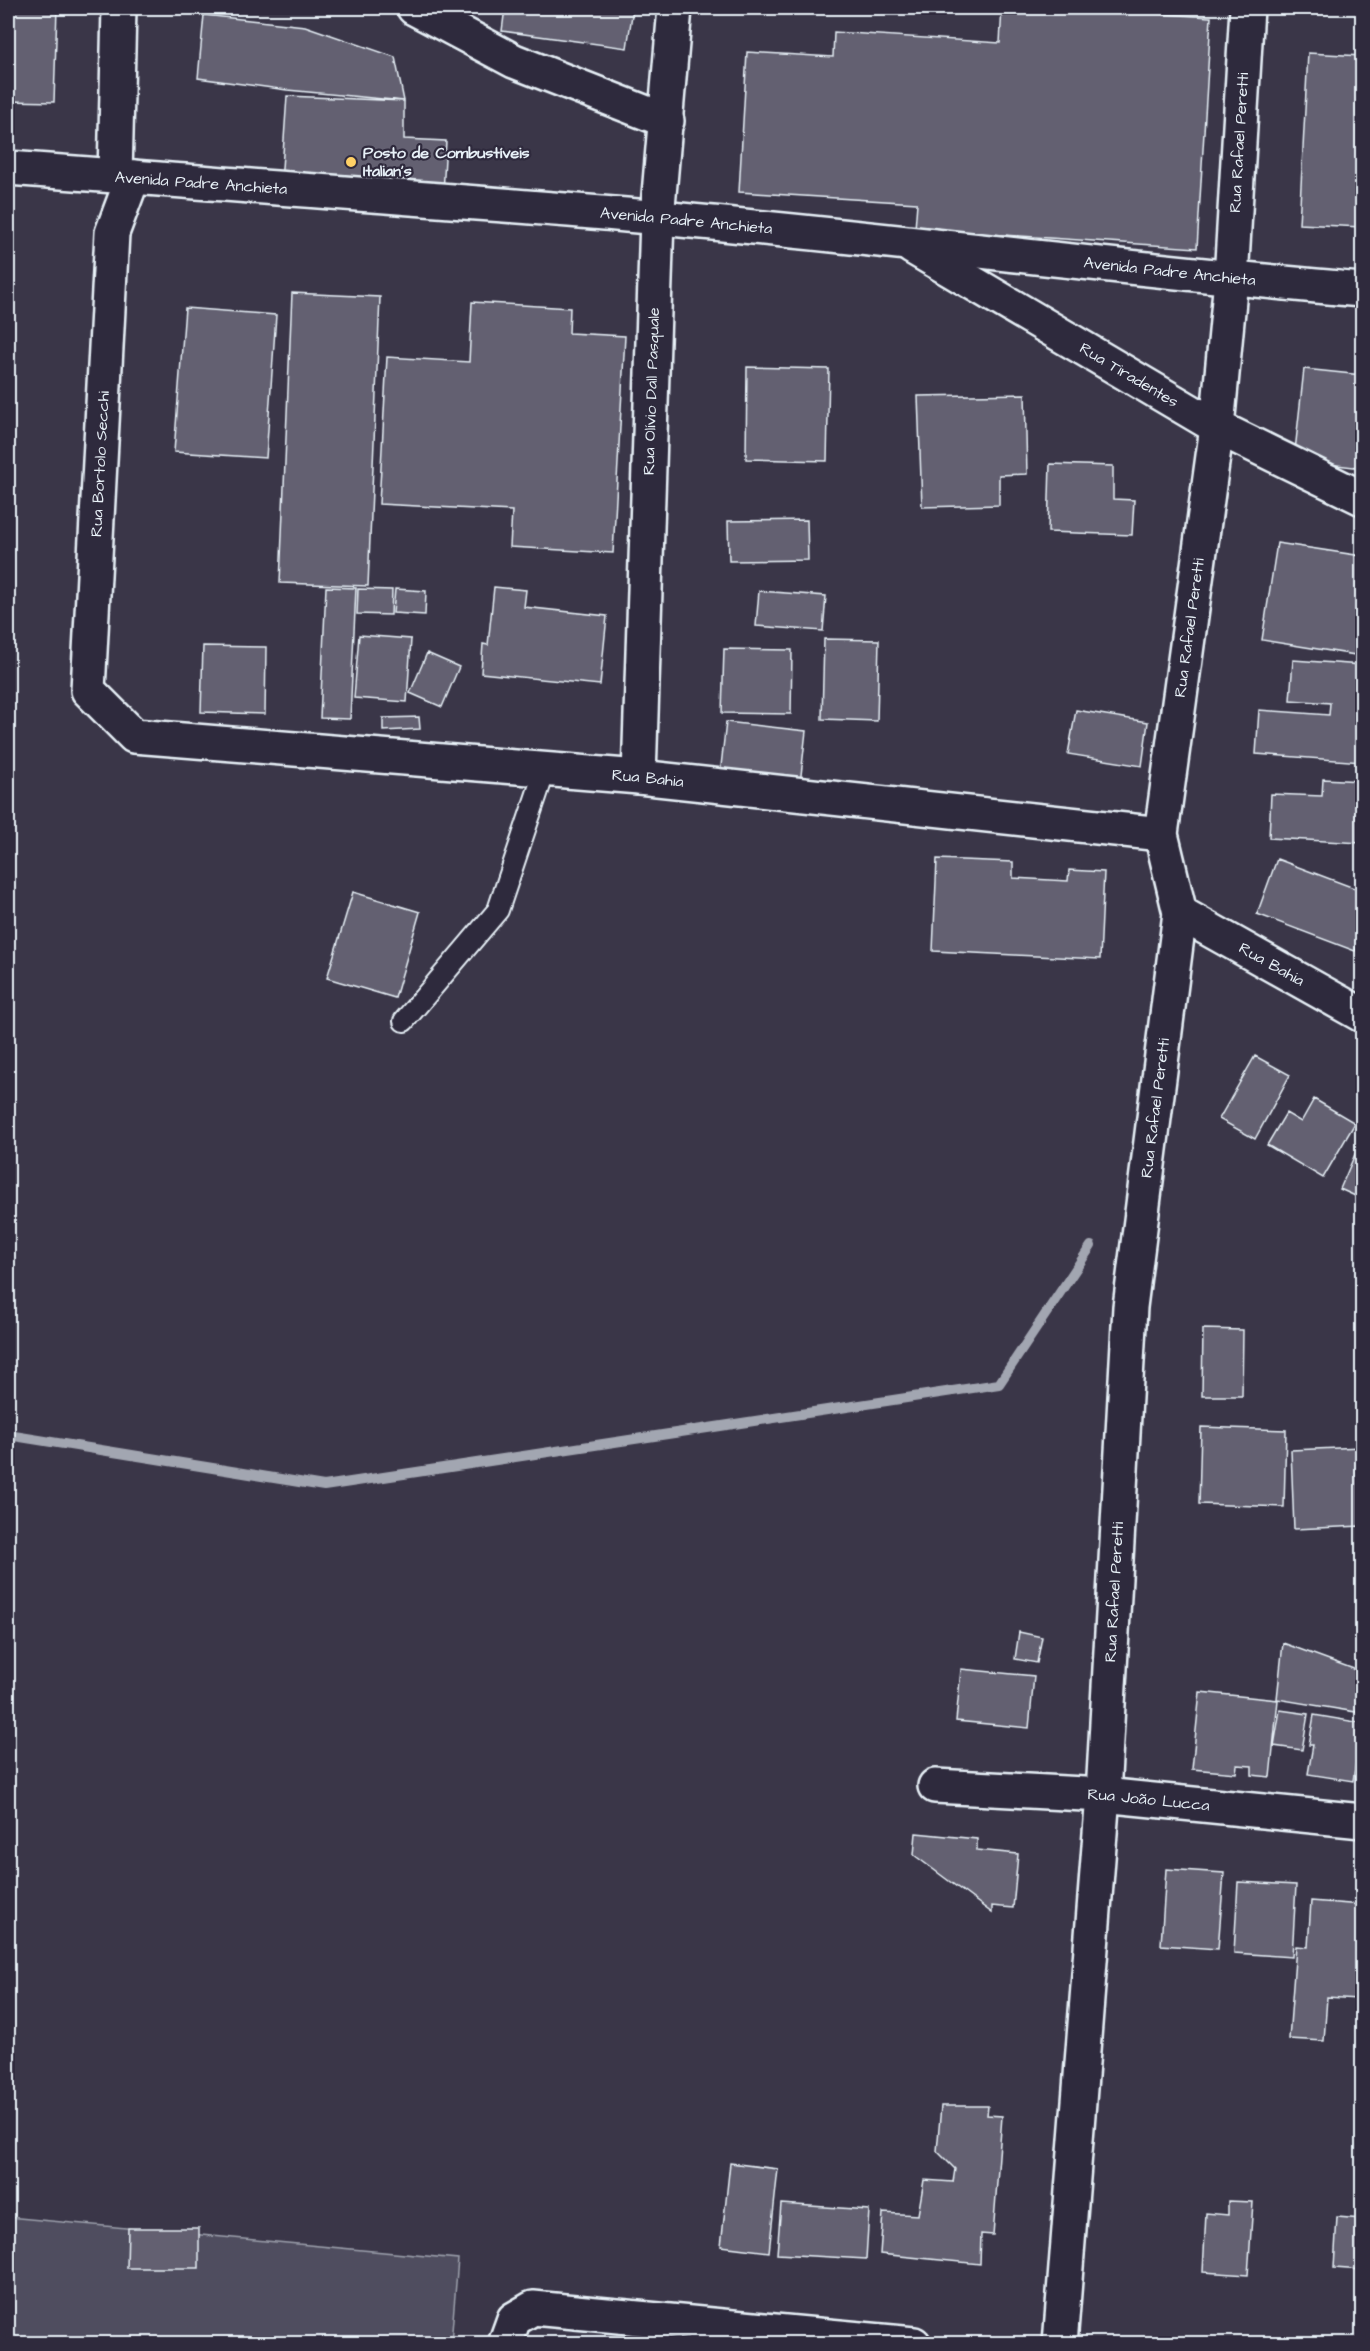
<svg xmlns="http://www.w3.org/2000/svg" width="1370" height="2351" viewBox="0 0 1370 2351" font-family="'Architects Daughter',sans-serif">
	<rect width="100%" height="100%" fill="#3a3648"/>
	<filter id="ink" filterUnits="userSpaceOnUse"><feTurbulence type="fractalNoise" baseFrequency=".0167" numOctaves="2"/><feDisplacementMap in="SourceGraphic" scale="12" xChannelSelector="R" yChannelSelector="G"/><feConvolveMatrix kernelMatrix="1 2 1 2 8 2 1 2 1" color-interpolation-filters="sRGB"/></filter>
	<g filter="url(#ink)">
		<path fill="#504e5f" stroke="#9ca0ac" stroke-width="1.5" d="M8 2217 458 2259 451 2343H8Z"/>
		<g fill="none" stroke-linecap="round" stroke-linejoin="round">
			<path stroke="#a2a6b1" stroke-width="10" d="M8 1435 324 1486 999 1384 1091 1246"/>
		</g>
		<path fill="#636171" stroke="#e8f1f8" stroke-width="1.5" d="M8 8H57L54 102 8 101Z
			M505 8H633L627 48 502 31Z
			M1002 8H1070L1211 17 1197 248 915 229 917 203 739 192 747 52 833 57 834 32 1000 43Z
			M204 15 305 26 395 57 404 101 287 90 198 78Z
			M1308 53 1362 56V227L1299 224Z
			M287 96 404 101V139L446 141 443 193 281 183Z
			M292 293 380 297 368 586 280 583Z
			M472 302 570 308 569 333 625 336 613 553 510 547 512 511 379 504 387 357 469 362Z
			M185 308 276 315 266 458 174 452Z
			M747 367 829 369 827 461 746 459Z
			M1304 369 1362 375V468L1294 460Z
			M1025 394 1027 474 999 475V505L922 507 918 396Z
			M1050 464 1113 466V499L1134 500 1132 535 1048 532Z
			M807 520 808 560 729 561 728 521Z
			M1277 543 1362 556V656L1262 640Z
			M326 587 356 588 350 719 320 718Z
			M494 587 526 590 524 607 607 616 600 685 481 673 483 644 488 645Z
			M358 589 392 590 391 615 357 614Z
			M395 589 426 591 425 615 393 613Z
			M759 591 826 596 823 631 756 626Z
			M359 635 411 639 407 702 354 698Z
			M824 639 879 640 877 721 822 719Z
			M203 646 266 647 265 714 201 712Z
			M724 649 792 650 791 714 722 713Z
			M427 653 459 667 442 707 410 693Z
			M1293 660 1362 665V762L1256 754 1259 710 1329 715 1330 703 1290 700Z
			M1076 710 1148 722 1142 766 1068 754Z
			M419 717 420 729 383 731V718Z
			M726 722 806 731 800 784 720 775Z
			M1323 779 1362 781V843L1269 838 1271 794 1322 796Z
			M937 859 1013 862V878L1068 881 1069 870 1104 872 1100 959 933 951Z
			M1277 859 1362 891V931L1355 951 1257 914Z
			M353 892 420 912 395 998 327 978Z
			M1255 1056 1290 1075 1255 1139 1219 1119Z
			M1314 1099 1355 1123 1323 1178 1267 1145 1286 1113 1301 1122Z
			M1362 1138V1199L1340 1189Z
			M1203 1329 1243 1330 1242 1396H1202Z
			M1201 1427 1286 1430 1284 1507 1199 1504Z
			M1362 1447V1526L1294 1529 1291 1450Z
			M1019 1632 1042 1637 1037 1663 1015 1659Z
			M1283 1643 1362 1672V1713L1277 1699Z
			M961 1669 1034 1676 1029 1728 956 1721Z
			M1200 1692 1278 1700 1270 1777 1252 1775V1766L1237 1765 1236 1773 1192 1769Z
			M1280 1710 1308 1714 1302 1750 1274 1746Z
			M1314 1715 1362 1723 1353 1781 1308 1774 1313 1745H1309Z
			M916 1833 977 1839V1850L1018 1854 1013 1908 992 1906V1913L914 1855Z
			M1166 1869 1224 1873 1218 1949 1161 1945Z
			M1238 1882 1296 1885 1292 1957 1234 1953Z
			M1311 1901 1362 1905 1357 1999 1327 1997 1324 2041 1289 2039 1296 1946 1308 1947Z
			M941 2106H988L987 2115 1002 2116 993 2235 981 2234 980 2264 880 2254 883 2213 918 2215 924 2180 953 2182 955 2169 937 2151Z
			M730 2163 778 2169 769 2252 721 2246Z
			M1228 2201 1253 2202 1248 2275 1203 2272 1206 2213 1228 2215Z
			M781 2204 869 2210 866 2259 777 2254Z
			M1337 2217 1362 2219V2281V2270L1334 2268Z
			M128 2228H199V2268H127Z"/>
		<g fill="none" stroke-linecap="round" stroke-linejoin="round">
			<g stroke="#e8f1f8" stroke-width="24">
				<path id="lane" d="M404 1021 498 910 545 770"/>
			</g>
			<g stroke="#e8f1f8" stroke-width="38">
				<g id="street">
					<path id="s1" d="M119 8 115 176 133 177 112 233 88 690 134 736 639 777 1161 834"/>
					<path d="M414 8 514 61 667 121"/>
					<path id="s2" d="M639 777 657 218 675 8"/>
					<path id="s3" d="M1180 913 1362 1015"/>
					<path id="s4" d="M935 1786 1103 1795 1362 1821"/>
					<path d="M505 2344 514 2319 533 2308 914 2344"/>
					<path id="s5" d="M1060 2344 1103 1795 1130 1307 1180 913 1161 834 1217 427 1231 279 1247 8"/>
				</g>
			</g>
			<g stroke="#e8f1f8" stroke-width="38">
				<g id="secondary">
					<path d="M8 168 115 176"/>
					<path id="s6" d="M133 177C308 191 484 202 659 218 894 239 1128 270 1362 290"/>
					<path id="s7" d="M912 247 1217 427 1362 498"/>
				</g>
			</g>
			<use href="#lane" stroke="#2f2a3d" stroke-width="20"/>
			<use href="#street" stroke="#2f2a3d" stroke-width="33"/>
			<use href="#secondary" stroke="#2f2a3d" stroke-width="33"/>
		</g>
	</g>
	<circle fill="#ffd166" stroke="#2f2a3d" stroke-width="2" cx="351" cy="162" r="6"/>
	<g text-anchor="middle" dominant-baseline="central" stroke-width="4.5" stroke-linejoin="round" paint-order="stroke">
		<g font-size="16" fill="#e8f1f8" stroke="#2f2a3d">
			<text stroke="none"><textPath href="#s5" startOffset="2214">Rua Rafael Peretti</textPath></text>
			<text transform="translate(201 183) rotate(4)">Avenida Padre Anchieta</text>
			<text stroke="none"><textPath href="#s6" startOffset="555">Avenida Padre Anchieta</textPath></text>
			<text stroke="none"><textPath href="#s6" startOffset="1041">Avenida Padre Anchieta</textPath></text>
			<text stroke="none"><textPath href="#s7" startOffset="252">Rua Tiradentes</textPath></text>
			<text stroke="none"><textPath href="#s2" startOffset="386">Rua Olívio Dall Pasquale</textPath></text>
			<text transform="translate(100 464) rotate(-87)">Rua Bortolo Secchi</text>
			<text stroke="none"><textPath href="#s5" startOffset="1726">Rua Rafael Peretti</textPath></text>
			<text stroke="none"><textPath href="#s1" startOffset="1284">Rua Bahia</textPath></text>
			<text stroke="none"><textPath href="#s3" startOffset="105">Rua Bahia</textPath></text>
			<text stroke="none"><textPath href="#s5" startOffset="1240">Rua Rafael Peretti</textPath></text>
			<text stroke="none"><textPath href="#s5" startOffset="754">Rua Rafael Peretti</textPath></text>
			<text stroke="none"><textPath href="#s4" startOffset="214">Rua João Lucca</textPath></text>
		</g>
		<g font-size="16" font-weight="bold" fill="#e8f1f8" stroke="#2f2a3d" text-anchor="start">
			<text x="363" y="153">Posto de Combustíveis<tspan x="363" dy="18">Italian's</tspan></text>
		</g>
	</g>
	<rect width="1370" height="2351" fill="none" stroke="#2f2a3d" stroke-width="30"/>
	<rect x="15" y="15" width="1340" height="2321" fill="none" stroke="#e8f1f8" stroke-width="2" filter="url(#ink)"/>
</svg>
